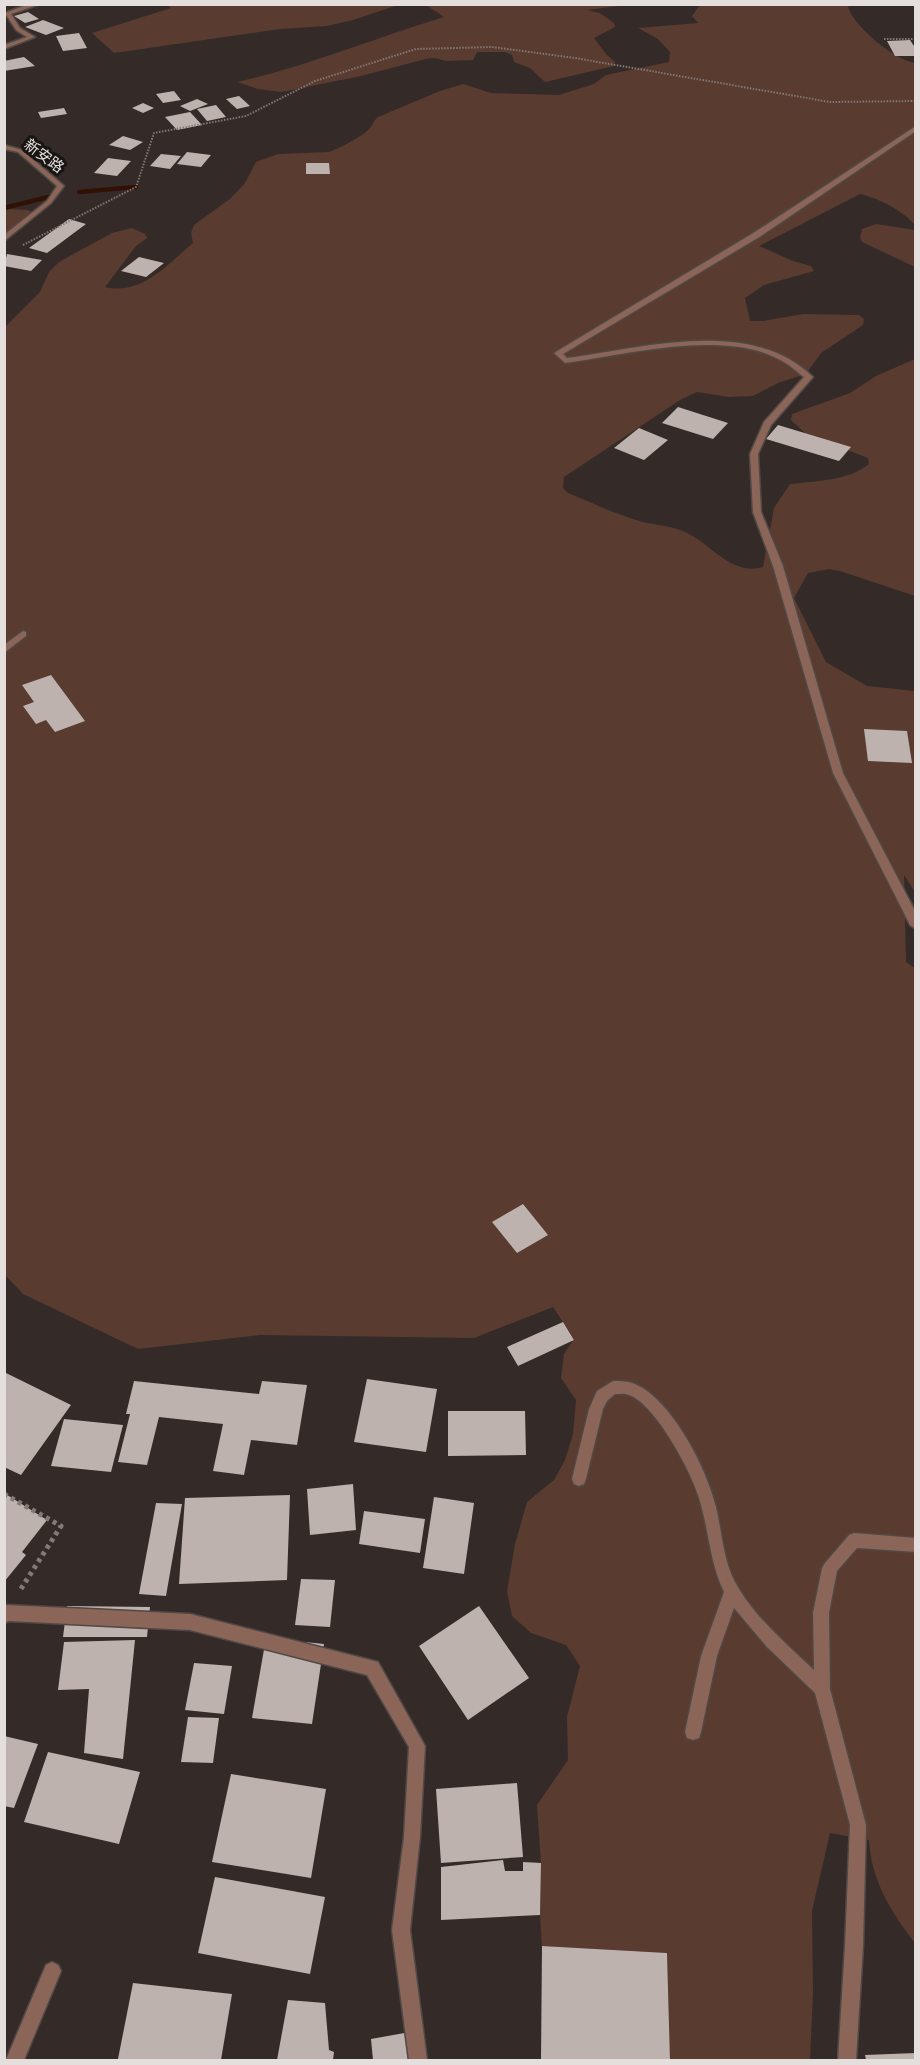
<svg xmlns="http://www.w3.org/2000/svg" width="920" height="2065" viewBox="0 0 920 2065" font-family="Figtree,'Noto Sans TC',sans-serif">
	<rect width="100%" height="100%" fill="#342b28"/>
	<path fill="#593b30" d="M168 5H398L353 20 327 26 280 29 114 53 92 33 171 8Z
		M426 5H627L587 10 600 13 614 23 615 27 594 38 606 54 615 62 614 66 545 82 530 68 514 62 512 55 505 52H477L473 60 446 61 434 58 426 59 361 76 282 92 258 89 237 82C308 66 375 38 444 17Z
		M700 5H850L848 7C854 27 895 60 915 63V225C903 211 879 198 860 194L759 246 793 261 811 266 814 271 764 285 745 298 750 321H763L803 314 859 315 864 319 863 325 821 353 806 374 778 383 753 396 729 397 697 392 680 400 564 477 563 488 568 493C590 502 611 512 633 519 652 526 672 524 691 535 714 548 734 576 763 567L774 508 790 484C815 481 848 481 869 464L868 458 806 434 791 420 792 414 850 393 876 376 915 359V596L840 571 829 569 808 573 794 598 826 662 867 686 915 691V892L904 875 906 962 916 969 915 1943C891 1912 871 1880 869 1840L830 1833 812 1911 813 1993 810 2060H670L667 1953 542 1946 540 1915 541 1863 537 1805 568 1760 567 1717 580 1666 566 1645 531 1633 512 1616 507 1591 515 1544 527 1502 554 1480 565 1460 573 1434 576 1400 561 1378 564 1354 574 1339 553 1307 474 1338 260 1335 138 1349 23 1294 5 1275V327L40 292 49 272 59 262 112 233 132 228 145 234 147 238 136 246 105 287C141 296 168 264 193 243L191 233 194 225 231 198 245 183 256 162 278 154 329 152C338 149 363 136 369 129 373 125 373 121 378 117L440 91 463 84 491 93 559 95 594 84 606 75 669 62 670 52 658 39 638 28 698 23 692 16Z
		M5 209 28 210 33 213 22 222 5 243Z
		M876 224 915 230V267L862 242 860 237 862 229Z"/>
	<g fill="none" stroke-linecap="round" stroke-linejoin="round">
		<path stroke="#311105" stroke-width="4.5" d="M79 192 136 187
			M4 208 52 196"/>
	</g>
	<path fill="#beb2ae" d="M28 12 39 19 25 23 14 16Z
		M43 20 64 28 46 35 25 27Z
		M79 33 87 48 63 51 56 36Z
		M910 40 916 49V56H895L887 41Z
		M24 57 35 66 4 71V61Z
		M174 91 181 100 163 103 156 94Z
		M239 96 250 106 237 109 226 99Z
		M197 99 208 104 190 111 180 106Z
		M143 103 154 108 143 113 132 108Z
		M216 105 226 117 207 121 197 109Z
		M64 108 67 114 41 118 38 112Z
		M190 112 202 125 177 130 165 117Z
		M123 136 143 142 130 150 109 145Z
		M187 152 211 155 201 167 177 164Z
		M161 154 181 156 170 169 150 166Z
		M108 158 131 161 117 176 94 173Z
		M306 163H329L330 174H306Z
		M69 219 86 224 47 253 29 248Z
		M7 254 42 260 31 271 4 266Z
		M139 257 164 263 146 277 121 271Z
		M678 407 728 423 713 439 662 423Z
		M778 425 851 447 839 461 766 439Z
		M639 428 668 440 644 460 614 448Z
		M51 675 85 721 55 732 46 720 36 724 23 706 34 702 22 685Z
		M864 729 907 731 912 763 868 761Z
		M523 1204 548 1235 517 1253 492 1222Z
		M563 1322 574 1340 518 1366 507 1347Z
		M4 1372 71 1405 21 1475 4 1467Z
		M367 1379 437 1389 426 1452 354 1442Z
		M134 1381 259 1394 262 1381 307 1385 297 1445 251 1440 244 1475 213 1471 223 1424 159 1417 147 1465 118 1462 130 1414H126Z
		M448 1411H525L526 1455 448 1456Z
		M64 1419 123 1425 111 1472 51 1466Z
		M353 1484 356 1530 310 1535 307 1489Z
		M4 1493 47 1520 22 1552 26 1555 4 1582Z
		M290 1495 287 1580 179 1584 185 1498Z
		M434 1497 474 1503 464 1574 423 1568Z
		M156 1503 182 1504 166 1596 139 1594Z
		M364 1511 425 1519 420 1553 359 1544Z
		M301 1579 335 1580 330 1627 295 1625Z
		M67 1606 150 1607 147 1637H63Z
		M479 1606 529 1678 468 1720 419 1646Z
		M266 1638 324 1644 312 1724 252 1718Z
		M135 1640 123 1759 84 1753 89 1689 58 1690 64 1642Z
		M194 1663 232 1666 224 1714 185 1710Z
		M188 1717 219 1718 213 1763 181 1762Z
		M4 1736 38 1744 14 1808 4 1806Z
		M48 1752 140 1772 119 1844 24 1822Z
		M231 1774 326 1789 311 1878 212 1862Z
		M517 1783 523 1857 441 1863 436 1789Z
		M503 1860 505 1871H523V1862L541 1863 540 1915 441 1920V1867Z
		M215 1877 325 1897 310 1974 198 1953Z
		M542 1946 667 1953 670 2060H541Z
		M133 1983 232 1994 221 2060 118 2059Z
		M288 2000 325 2003 329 2050 334 2052 333 2060H277Z
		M410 2032 413 2060H373L371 2039Z
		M916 2053V2060H866L865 2055Z"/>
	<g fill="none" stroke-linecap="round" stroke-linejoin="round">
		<g stroke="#504845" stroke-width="3">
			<path id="service" d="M29 4H40L11 14 20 28 35 37 4 49V45L27 37 16 30 5 13Z
				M916 126V131L761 236 563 354 567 358C642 348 752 316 813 377L771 425 758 454 761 512 783 566 843 773 916 913V929L910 925 833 773 773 566 753 512 750 454 764 422 804 377C797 372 790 365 782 361 726 328 626 355 565 363L554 353 755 232Z
				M4 145 22 150 64 186 51 203 4 241V235L47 201 57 186 18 152 4 149Z
				M613 1381C621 1381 628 1381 635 1384 672 1400 707 1469 716 1507 722 1532 723 1559 735 1582 754 1617 786 1643 814 1670L813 1613 822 1568 825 1563 849 1535 854 1533 916 1538V1552L857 1548 837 1571 829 1613 830 1689 866 1825 863 1946 856 2060H838L845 1946 850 1825 815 1693 767 1647 734 1608 717 1656 701 1732 699 1738 693 1740 687 1738 685 1732 701 1656 724 1592C709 1561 709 1528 698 1495 690 1470 655 1404 629 1395 625 1393 620 1394 615 1394L607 1401 603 1409 586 1479 584 1484 579 1486 574 1484 572 1479 589 1409 597 1391Z
				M6 1605 190 1614 378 1662 425 1746 420 1837 410 1930 427 2060H409L392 1930 404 1837 409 1747 367 1675 190 1630 9 1621 4 1623Z
				M52 1962 58 1965 61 1971 24 2060H6L46 1965Z"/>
		</g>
		<g stroke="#504845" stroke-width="3">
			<path id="minor" d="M23 631 26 632V636L4 653V645Z"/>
		</g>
		<path stroke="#827a78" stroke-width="2" stroke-dasharray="1.5 1.5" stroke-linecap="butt" d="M884 39H916
			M23 245 136 187 154 133 246 116 315 81 416 49 492 47 575 58 830 102 916 101"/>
		<path stroke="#827a78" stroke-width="5" stroke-dasharray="4 4" stroke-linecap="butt" d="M4 1494 61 1526 19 1592"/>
		<use href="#service" fill="#8a6558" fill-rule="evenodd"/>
		<use href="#minor" fill="#8a6558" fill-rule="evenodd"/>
	</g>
	<g text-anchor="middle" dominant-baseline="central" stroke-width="6" stroke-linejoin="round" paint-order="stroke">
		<g font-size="15" fill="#e4dedc" stroke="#191513">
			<text transform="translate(44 156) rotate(37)">新安路</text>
		</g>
	</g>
	<rect width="920" height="2065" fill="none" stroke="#e4dedc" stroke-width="12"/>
</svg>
